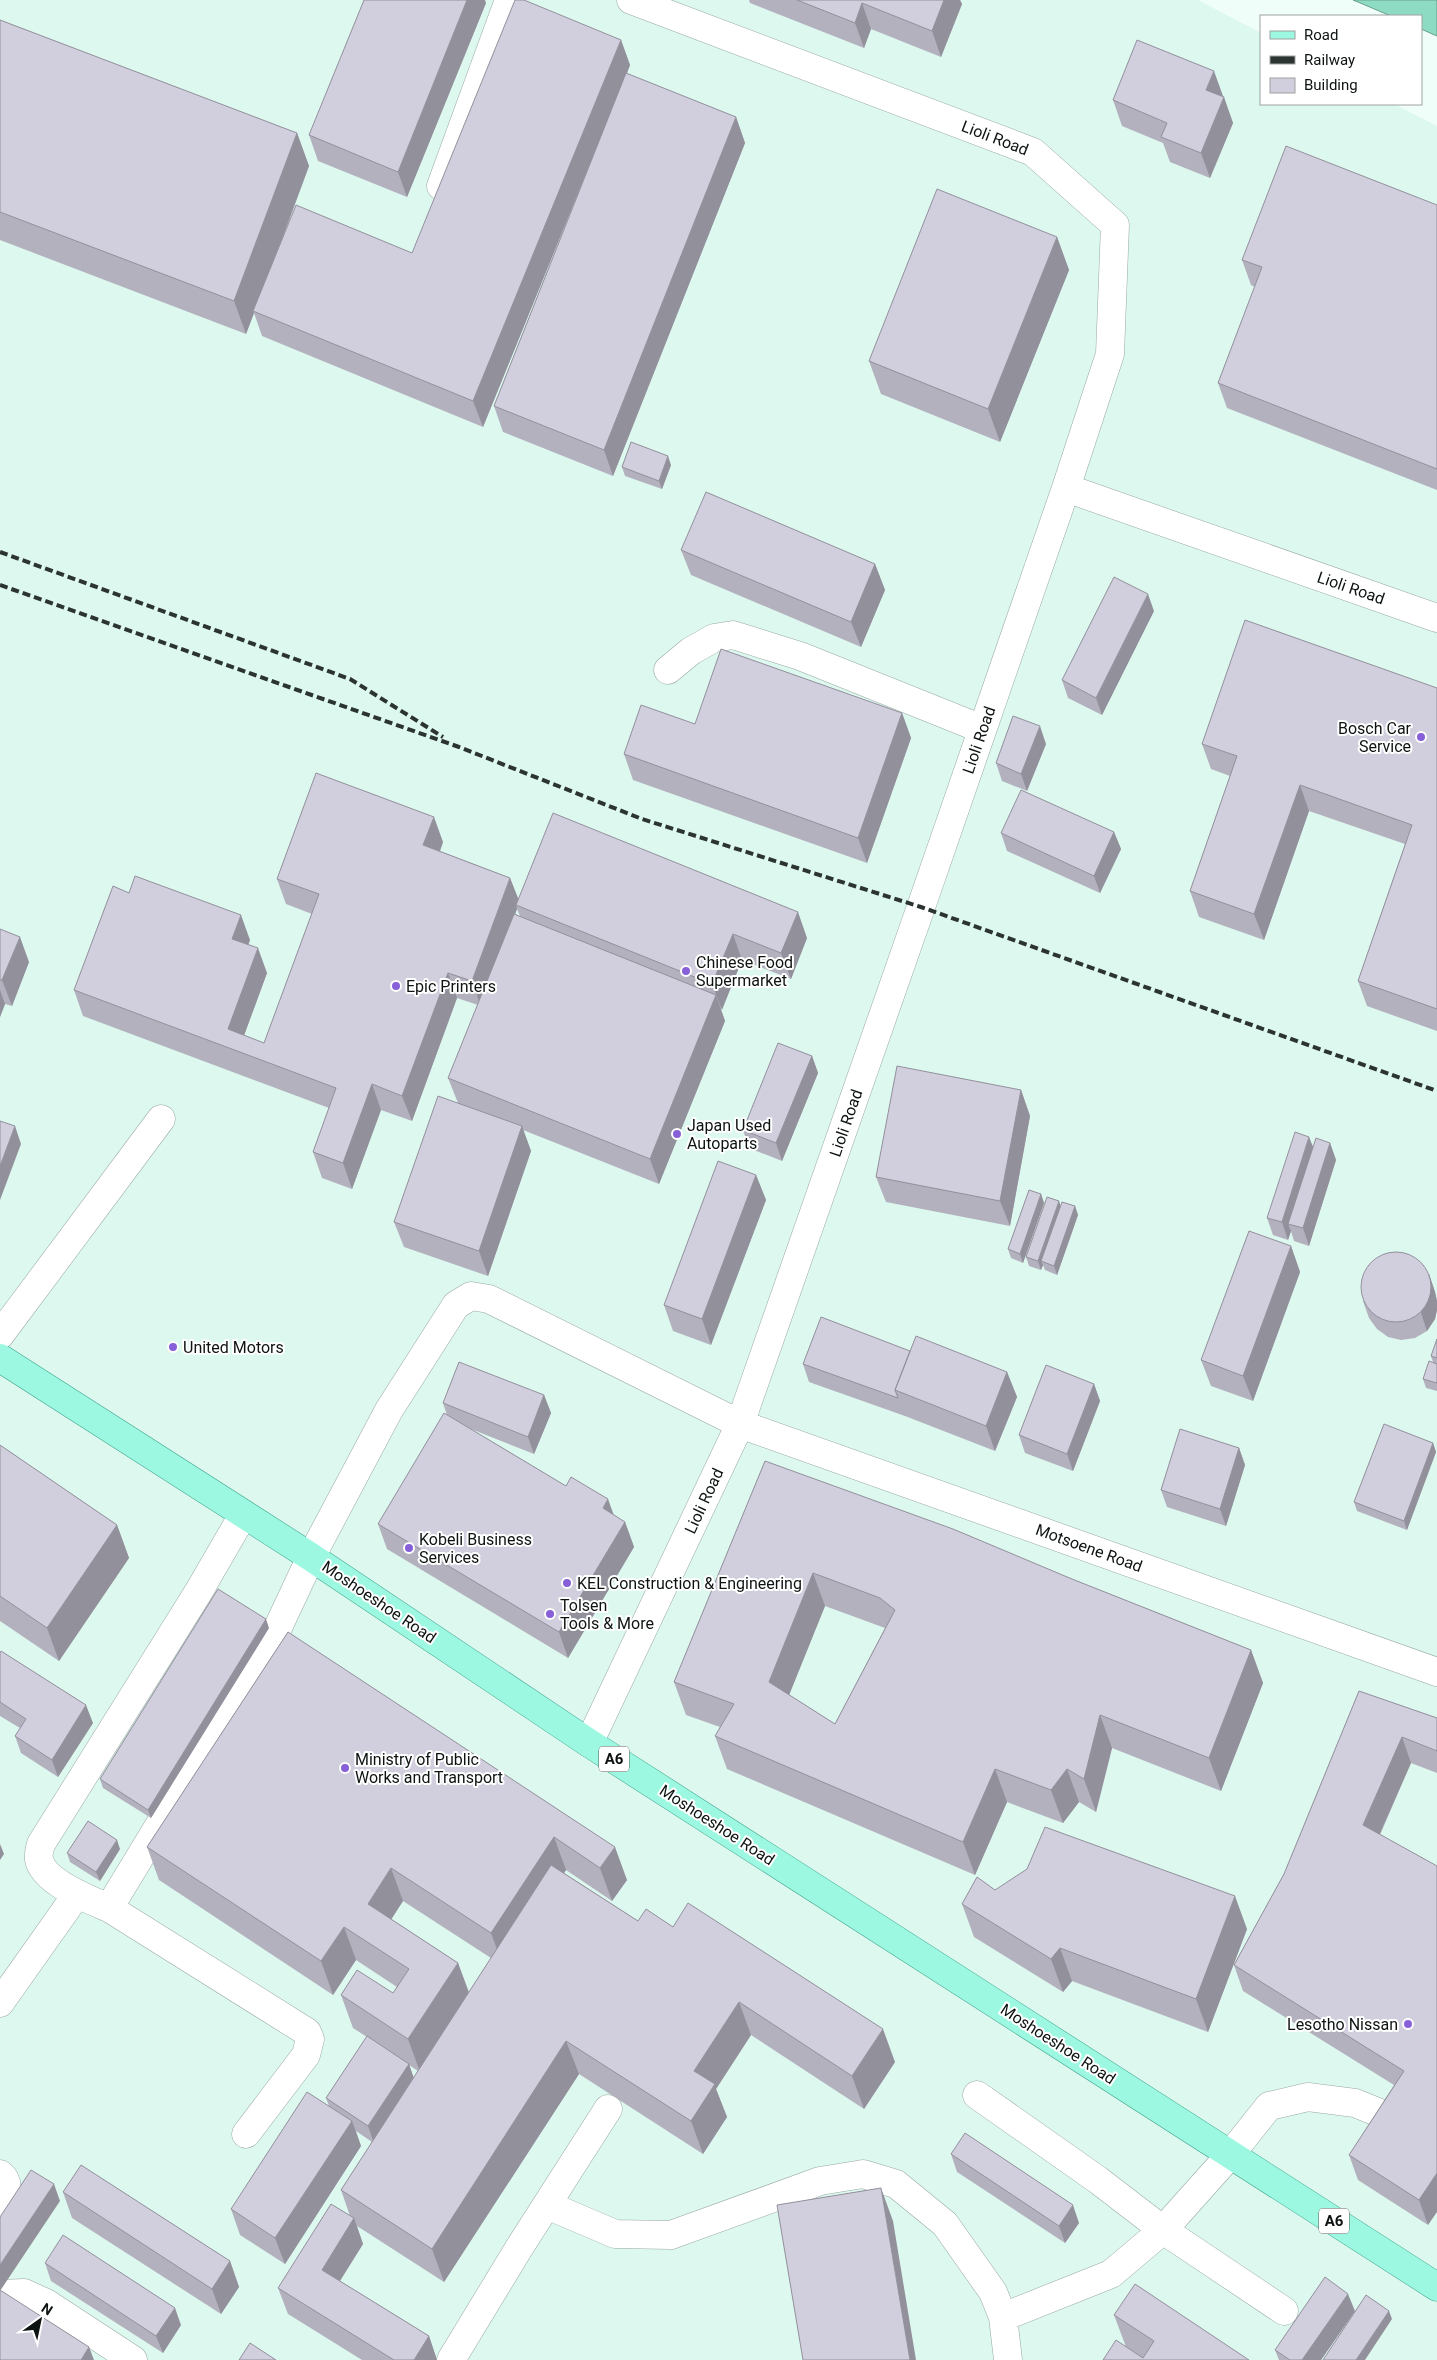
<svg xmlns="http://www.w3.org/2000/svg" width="1437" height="2360" viewBox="0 0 1437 2360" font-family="Roboto,sans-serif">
	<rect width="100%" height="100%" fill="#f0fef9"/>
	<path fill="#ddf8ef" d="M0 0H1198L1261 33V104H1394L1437 126V2360H0Z"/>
	<path fill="#8edbc4" stroke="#679f8e" d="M1353 0H1437V36L1421 29V16H1391Z"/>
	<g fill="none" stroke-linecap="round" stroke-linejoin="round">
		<g stroke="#98a9a3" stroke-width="29">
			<path id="minor" d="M441 186 509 0
				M1066 488 1437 618
				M668 670 691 651 714 638 733 635 800 656 982 729
				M0 1335 161 1119
				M243 1515 199 1591 41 1844C40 1848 38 1855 39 1859 43 1882 90 1900 109 1908L307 2032 310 2039 306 2055 246 2134
				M589 1743 740 1424 921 907 1066 488 1110 354 1115 225 1033 152 631 0
				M109 1908 273 1638 311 1557 389 1410 456 1305 471 1296 489 1299 740 1424 1437 1672
				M0 2003 77 1894
				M977 2095 1098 2180 1163 2230 1284 2311
				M0 2174C12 2183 5 2198 0 2210
				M547 2205 615 2234 671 2235 820 2181 863 2174 896 2184 945 2224 993 2292 1003 2317 1008 2360
				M0 2294 24 2293 46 2303 133 2360
				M1003 2317 1111 2274 1163 2230 1230 2155 1269 2106 1308 2097 1355 2103 1397 2120
				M451 2360 519 2248 608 2109"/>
		</g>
		<g stroke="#40a58c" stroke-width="29">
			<path id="major" d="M0 1358 311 1557 589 1743 1437 2287"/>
		</g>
		<use href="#minor" stroke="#fff" stroke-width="28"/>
		<use href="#major" stroke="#9df8e2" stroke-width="28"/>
		<path stroke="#2c3431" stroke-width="4" stroke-dasharray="8 4" stroke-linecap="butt" d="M0 552 350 679 443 737
			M0 585 459 747 642 819 921 907 1437 1091"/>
	</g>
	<path fill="#b4b1be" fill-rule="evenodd" d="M749 0H960L962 4 941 57 871 29 864 48 750 3Z
		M486 3 407 197 318 161 309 135Z
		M0 20 297 133 309 166 279 248 412 253 621 40 630 65 627 74 736 117 745 143 613 476 503 432 494 406 587 171 483 427 262 336 254 313 246 334 0 240Z
		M1223 96 1233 123 1210 178 1170 162 1163 143 1122 126 1113 100Z
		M1437 205V490L1227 408 1218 383 1255 287 1251 285 1242 260Z
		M1057 237 1069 270 1000 442 881 394 869 361Z
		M671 465 662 489 625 476 622 467Z
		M681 550 875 564 885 590 861 647 691 575Z
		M1154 611 1102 715 1068 698 1062 680Z
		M1437 688V1031L1367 1006 1358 981 1405 844 1309 811 1264 940 1199 917 1190 891 1230 776 1211 769 1202 744Z
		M902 713 911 738 867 863 633 780 624 754 695 724Z
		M1046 744 1027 791 1002 781 996 763Z
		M1114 832 1121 849 1100 893 1007 851 1001 833Z
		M443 842 440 851 510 878 518 899 807 938 791 979 742 960 721 1010 725 1021 659 1184 523 1130 531 1151 488 1276 404 1247 394 1222 458 1103 448 1078 478 1005 457 998 412 1121 381 1110 352 1189 322 1178 313 1152 329 1108 83 1016 74 990 250 940 248 945 267 973 244 1035 264 1043 312 914 286 904 277 879ZM517 909 520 916 515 914Z
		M0 929 29 962 12 1006 5 1004 0 1017Z
		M812 1056 818 1073 782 1161 749 1148 743 1130Z
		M1021 1090 1030 1116 1010 1226 886 1202 876 1177Z
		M1330 1143 1336 1160 1309 1246 1294 1241 1291 1231 1288 1240 1273 1235 1267 1218 1313 1147Z
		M756 1175 766 1200 711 1345 673 1331 664 1305Z
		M1041 1194 1044 1203 1023 1263 1011 1258 1008 1249Z
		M1061 1206H1075L1078 1215 1057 1275 1045 1270 1043 1265 1041 1270 1029 1266 1026 1257Z
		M1291 1246 1300 1272 1253 1401 1211 1386 1201 1360Z
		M1429 1274 1435 1292 1437 1301V1310L1435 1319 1427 1331 1415 1338 1401 1340 1388 1337 1377 1329 1369 1318 1363 1301Z
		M1437 1339V1391L1426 1388 1423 1379 1433 1362 1431 1356Z
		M910 1351 1007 1372 1017 1397 995 1451 905 1416 809 1382 803 1364Z
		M1094 1384 1100 1401 1073 1471 1025 1453 1019 1435Z
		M544 1395 551 1413 534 1454 471 1429 625 1522 634 1547 568 1658 387 1549 378 1524 447 1415 443 1403Z
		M1433 1443 1436 1452 1407 1530 1357 1511 1354 1502Z
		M0 1445 117 1525 129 1558 59 1661 0 1621Z
		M1239 1448 1245 1465 1226 1526 1167 1507 1161 1490Z
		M765 1461 1072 1579 1251 1650 1263 1683 1221 1791 1112 1748 1096 1812 1079 1802 1063 1823 1007 1802 975 1875 727 1769 715 1736 720 1727 686 1715 674 1682ZM825 1606 885 1628 835 1724 789 1695Z
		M269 1628 151 1818 103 1788 100 1779Z
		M288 1632 627 1880 612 1901 566 1870 564 1873 638 1921 673 1927 895 2062 864 2109 751 2035 716 2089 727 2117 703 2154 579 2074 444 2282 357 2226 363 2244 340 2281 429 2336 437 2360H362L288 2314 278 2288 350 2216 341 2190 372 2142 356 2131 361 2146 285 2264 240 2235 231 2209 329 2106 326 2098 367 2037 353 2028 341 1995 393 1993 397 1987 356 1960 333 1995 159 1880 147 1847ZM403 1901 491 1958 469 1992 458 1963 391 1919ZM409 2065 418 2071 414 2078Z
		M0 1653 93 1723 58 1777 21 1753 15 1736 20 1728 0 1716Z
		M1359 1691 1437 1718V1773L1411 1763 1380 1835 1428 2225 1358 2180 1349 2155 1394 2085 1243 1991 1234 1965 1284 1874Z
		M120 1849 100 1881 70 1862 67 1853Z
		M995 1890 1247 1929 1208 2032 1072 1981 1063 1992 974 1937 962 1904Z
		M951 2154 1079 2223 1065 2243 957 2172Z
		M63 2192 230 2261 239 2287 221 2314 72 2218Z
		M45 2263 181 2325 163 2353 51 2281Z
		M1355 2311 1321 2360H1279L1275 2350Z
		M1114 2315 1249 2360H1103L1126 2347Z"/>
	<path fill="#92909b" d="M467 0H485L486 3 407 197 398 172Z
		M944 0H960L962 4 941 57 932 31Z
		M862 3 871 29 864 48 855 23Z
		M621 40 630 65 483 427 473 401Z
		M1214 71 1223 96 1215 115 1206 90Z
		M1224 97 1233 123 1210 178 1201 153Z
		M736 117 745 143 613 476 604 450Z
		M297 133 309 166 255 311H253L254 313 246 334 234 301Z
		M1057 237 1069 270 1000 442 988 409Z
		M668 456 671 465 662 489 659 481Z
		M875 564 885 590 861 647 851 622Z
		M1148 594 1154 611 1102 715 1096 698Z
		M902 713 911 738 867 863 858 838Z
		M1040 726 1046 744 1027 791 1021 774Z
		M1300 785 1309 811 1264 940 1254 914Z
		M434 817 443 842 433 871 423 845Z
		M1114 832 1121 849 1100 893 1094 876Z
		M510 878 520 903 516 905 517 909 481 1007 472 981Z
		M798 912 807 938 791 979 781 953Z
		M241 915 250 940 241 964 232 939Z
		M733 934 742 960 722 1010 712 984Z
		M20 937 29 962 12 1006 2 980Z
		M258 948 267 973 238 1052 228 1029Z
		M448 973 457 998 412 1121 402 1096Z
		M0 990 5 1004 0 1017Z
		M716 995 725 1021 659 1184 650 1159Z
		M812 1056 818 1073 782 1161 776 1143Z
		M372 1084 381 1110 352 1189 343 1163Z
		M1021 1090 1030 1116 1010 1226 1000 1201Z
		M15 1126 21 1144 0 1200V1166Z
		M522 1126 531 1151 488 1276 479 1251Z
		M1309 1137 1316 1154 1288 1224 1291 1231 1288 1240 1282 1222Z
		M1330 1143 1336 1160 1309 1246 1303 1228Z
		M756 1175 766 1200 711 1345 702 1319Z
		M1041 1194 1044 1203 1023 1263 1020 1254Z
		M1059 1201 1062 1210 1041 1261 1043 1265 1041 1270 1038 1261Z
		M1075 1206 1078 1215 1057 1275 1054 1266Z
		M1291 1246 1300 1272 1253 1401 1243 1376Z
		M1429 1274 1435 1292 1437 1301V1310L1435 1319 1427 1331 1421 1313Z
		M1007 1372 1017 1397 995 1451 986 1426Z
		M1094 1384 1100 1401 1073 1471 1067 1454Z
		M544 1395 551 1413 534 1454 528 1437Z
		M1433 1443 1436 1452 1407 1530 1404 1521Z
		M1239 1448 1245 1465 1226 1526 1220 1509Z
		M608 1499 617 1524 603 1508Z
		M625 1522 634 1547 568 1658 559 1632Z
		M117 1525 129 1558 59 1661 47 1628Z
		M813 1573 825 1606 781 1715 769 1682Z
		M266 1619 269 1628 151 1818 148 1810Z
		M1251 1650 1263 1683 1221 1791 1209 1758Z
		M86 1705 93 1723 58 1777 52 1760Z
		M1100 1715 1112 1748 1096 1812 1084 1779Z
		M1402 1737 1411 1763 1372 1851 1363 1825Z
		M995 1769 1007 1802 975 1875 963 1842Z
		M1067 1769 1079 1802 1063 1823 1051 1790Z
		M554 1837 566 1870 503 1966 491 1933Z
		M117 1840 120 1849 100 1881 96 1872Z
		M0 1844 4 1854 0 1860Z
		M615 1847 627 1880 612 1901 600 1868Z
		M391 1868 403 1901 380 1937 368 1904Z
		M1235 1896 1247 1929 1208 2032 1196 1999Z
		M344 1927 356 1960 333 1995 321 1961Z
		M1060 1948 1072 1981 1063 1992 1051 1959Z
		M458 1963 470 1996 420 2072 408 2039Z
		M739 2002 751 2035 716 2089 727 2117 703 2154 691 2121 694 2071Z
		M883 2029 895 2062 864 2109 852 2076Z
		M566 2041 579 2074 444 2282 432 2249Z
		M409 2064 415 2082 374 2143 368 2126Z
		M352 2121 361 2146 285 2264 275 2238Z
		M1437 2173V2212L1428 2225 1419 2200Z
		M54 2184 60 2201 0 2291V2265Z
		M881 2188 893 2221 916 2360H910Z
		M1073 2205 1079 2223 1065 2243 1059 2226Z
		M354 2218 363 2244 331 2295 322 2270Z
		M230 2261 239 2287 221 2314 212 2289Z
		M1348 2294 1355 2311 1321 2360H1302Z
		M175 2308 181 2325 163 2353 156 2336Z
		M1389 2311 1392 2319 1365 2360H1356Z
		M429 2336 437 2360H414Z
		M89 2347 94 2360H81Z"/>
	<path fill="#d1cedd" stroke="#92909b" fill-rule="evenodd" d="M364 0H467L398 172 309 135Z
		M515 0H524L621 40 473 401 253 311 296 205 412 253Z
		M797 0H944L932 31 862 3 855 23Z
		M0 20 297 133 234 301 0 212Z
		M1137 40 1214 71 1206 90 1224 97 1201 153 1161 137 1167 123 1113 100Z
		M626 73 736 117 604 450 494 406Z
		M1286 146 1437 205V469L1218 383 1262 267 1242 260Z
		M937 189 1057 237 988 409 869 361Z
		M631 442 668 456 659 481 622 467Z
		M706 492 875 564 851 622 681 550Z
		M1114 577 1148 594 1096 698 1062 680Z
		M1245 620 1437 688V1009L1358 981 1412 825 1300 785 1254 914 1190 891 1237 756 1202 744Z
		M721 649 902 713 858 838 624 754 641 705 695 724Z
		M1013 716 1040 726 1021 774 996 763Z
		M316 773 434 817 423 845 510 878 472 981 448 973 402 1096 372 1084 343 1163 313 1152 336 1088 74 990 113 886 129 893 135 876 241 915 232 939 258 948 228 1029 264 1043 319 894 277 879Z
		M1021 790 1114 832 1094 876 1001 833Z
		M553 813 798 912 781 953 733 934 712 984 516 905Z
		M514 914 716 995 650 1159 448 1078Z
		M0 929 20 937 2 980H0Z
		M778 1043 812 1056 776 1143 743 1130Z
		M897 1066 1021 1090 1000 1201 876 1177Z
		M438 1096 522 1126 479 1251 394 1222Z
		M0 1121 15 1126 0 1166Z
		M1295 1132 1309 1137 1282 1222 1267 1218Z
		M1316 1138 1330 1143 1303 1228 1288 1224Z
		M718 1161 756 1175 702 1319 664 1305Z
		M1029 1190 1041 1194 1020 1254 1008 1249Z
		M1047 1197 1059 1201 1038 1261 1026 1257Z
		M1062 1202 1075 1206 1054 1266 1041 1261Z
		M1249 1231 1291 1246 1243 1376 1201 1360Z
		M1361 1287a35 35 0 1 1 70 0a35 35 0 1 1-70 0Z
		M821 1317 910 1351 895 1390 898 1398 803 1364Z
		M916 1336 1007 1372 986 1426 895 1390Z
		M1437 1339V1358L1431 1356Z
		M1429 1361 1437 1364V1383L1423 1379Z
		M459 1362 544 1395 528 1437 443 1403Z
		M1046 1365 1094 1384 1067 1454 1019 1435Z
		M444 1413 566 1486 571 1477 608 1499 603 1508 625 1522 559 1632 378 1524Z
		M1384 1424 1433 1443 1404 1521 1354 1502Z
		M1180 1429 1239 1448 1220 1509 1161 1490Z
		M0 1445 117 1525 47 1628 0 1596Z
		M765 1461 953 1529 1072 1579 1251 1650 1209 1758 1100 1715 1084 1779 1067 1769 1051 1790 995 1769 963 1842 715 1736 734 1704 674 1682ZM813 1573 880 1598 895 1610 835 1724 769 1682Z
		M218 1589 266 1619 148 1810 100 1779Z
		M288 1632 615 1847 600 1868 554 1837 491 1933 391 1868 368 1904 458 1963 408 2039 341 1995 357 1970 393 1993 409 1969 344 1927 321 1961 147 1847Z
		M1 1651 86 1705 52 1760 15 1736 26 1719 0 1702V1653Z
		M1359 1691 1437 1718V1751L1402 1737 1363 1825 1437 1866V2173L1419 2200 1349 2155 1404 2071 1234 1965 1284 1874Z
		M88 1821 117 1840 96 1872 67 1853Z
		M1045 1827 1235 1896 1196 1999 1060 1948 1051 1959 962 1904 977 1877 995 1890 1027 1869Z
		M551 1865 638 1921 646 1909 673 1927 688 1903 883 2029 852 2076 739 2002 694 2071 715 2084 691 2121 566 2041 432 2249 341 2190Z
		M367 2036 409 2064 368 2126 326 2098Z
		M307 2092 352 2121 275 2238 231 2209Z
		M965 2133 1073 2205 1059 2226 951 2154Z
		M81 2165 230 2261 212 2289 63 2192Z
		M31 2170 54 2184 0 2265V2217Z
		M881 2188 910 2360H803L777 2205Z
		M331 2204 354 2218 322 2270 429 2336 414 2360H394L278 2288Z
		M63 2235 175 2308 156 2336 45 2263Z
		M1325 2277 1348 2294 1302 2360H1290L1275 2350Z
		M1135 2284 1249 2360H1103L1116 2340 1143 2358 1154 2341 1114 2315Z
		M0 2290 89 2347 81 2360H0Z
		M1366 2295 1389 2311 1356 2360H1323Z
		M250 2343 276 2360H239Z"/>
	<g fill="#865fd9" stroke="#fff" stroke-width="2">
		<circle cx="1421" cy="737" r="5"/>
		<circle cx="686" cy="971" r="5"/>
		<circle cx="396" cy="986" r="5"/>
		<circle cx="677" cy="1134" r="5"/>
		<circle cx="173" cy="1347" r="5"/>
		<circle cx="409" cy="1548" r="5"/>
		<circle cx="567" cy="1583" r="5"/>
		<circle cx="550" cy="1614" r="5"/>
		<circle cx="345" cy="1768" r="5"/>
		<circle cx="1408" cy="2024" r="5"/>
	</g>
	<g text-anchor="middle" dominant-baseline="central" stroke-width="4" stroke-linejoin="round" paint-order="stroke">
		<g fill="#fff" stroke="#555a58" stroke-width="1">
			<rect x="599" y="1746.5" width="30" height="25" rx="4"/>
			<rect x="1319" y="2208.5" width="30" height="25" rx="4"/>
		</g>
		<g font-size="15" font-weight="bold" fill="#0c1311">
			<text x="614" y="1759">A6</text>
			<text x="1334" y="2221">A6</text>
		</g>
		<g font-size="16" fill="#0c1311" stroke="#fff">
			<text transform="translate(995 138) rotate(21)">Lioli Road</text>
			<text transform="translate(1351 588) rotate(19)">Lioli Road</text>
			<text transform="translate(979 740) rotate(-71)">Lioli Road</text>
			<text transform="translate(846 1123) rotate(-71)">Lioli Road</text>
			<text transform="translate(704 1501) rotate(-65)">Lioli Road</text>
			<text transform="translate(1089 1548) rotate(20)">Motsoene Road</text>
			<text transform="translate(379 1602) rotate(34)">Moshoeshoe Road</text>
			<text transform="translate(717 1825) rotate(33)">Moshoeshoe Road</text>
			<text transform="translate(1058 2044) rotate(33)">Moshoeshoe Road</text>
		</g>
		<g font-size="16" fill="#0c1311" stroke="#fff" text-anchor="start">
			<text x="1411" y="728" text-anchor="end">Bosch Car<tspan x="1411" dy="18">Service</tspan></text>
			<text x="696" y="962">Chinese Food<tspan x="696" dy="18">Supermarket</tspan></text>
			<text x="406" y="986">Epic Printers</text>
			<text x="687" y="1125">Japan Used<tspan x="687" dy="18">Autoparts</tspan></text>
			<text x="183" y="1347">United Motors</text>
			<text x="419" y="1539">Kobeli Business<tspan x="419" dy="18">Services</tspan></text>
			<text x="577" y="1583">KEL Construction &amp; Engineering</text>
			<text x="560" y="1605">Tolsen<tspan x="560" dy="18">Tools &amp; More</tspan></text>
			<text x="355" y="1759">Ministry of Public<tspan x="355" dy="18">Works and Transport</tspan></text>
			<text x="1398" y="2024" text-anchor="end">Lesotho Nissan</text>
		</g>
	</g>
	<rect x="1260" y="15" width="162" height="90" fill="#ffffff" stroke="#9ea1a0"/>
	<rect x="1270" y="31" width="25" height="8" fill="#9df8e2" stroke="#9ea1a0"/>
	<text x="1304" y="40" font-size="15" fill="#0c1311">Road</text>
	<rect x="1270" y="56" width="25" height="8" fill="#2c3431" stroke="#9ea1a0"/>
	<text x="1304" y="65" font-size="15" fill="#0c1311">Railway</text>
	<rect x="1270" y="78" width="25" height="15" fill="#d1cedd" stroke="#9ea1a0"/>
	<text x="1304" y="90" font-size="15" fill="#0c1311">Building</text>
	<g transform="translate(40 2320) rotate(33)" stroke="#ffffff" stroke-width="4" paint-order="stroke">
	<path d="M0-4L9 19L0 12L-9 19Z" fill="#0c1311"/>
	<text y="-8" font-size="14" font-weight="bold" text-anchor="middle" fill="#0c1311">N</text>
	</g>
</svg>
